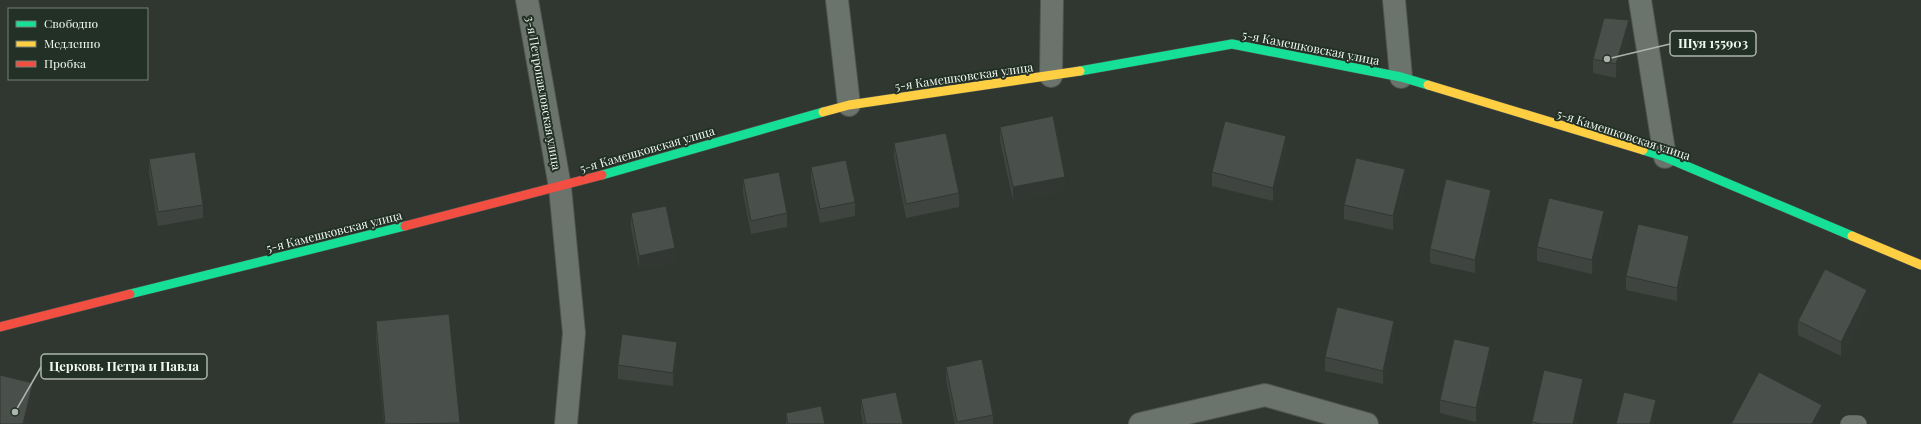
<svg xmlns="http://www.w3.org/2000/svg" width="1921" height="424" viewBox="0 0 1921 424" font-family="'Playfair Display',serif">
	<rect width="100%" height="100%" fill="#303731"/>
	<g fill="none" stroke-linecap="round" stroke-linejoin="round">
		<g stroke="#4f5550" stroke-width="18">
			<path id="lane" d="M1849 424H1858"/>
		</g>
		<g stroke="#4f5550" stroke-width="24">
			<path id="street" d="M527 0 560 187 574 333 566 424
				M837 0 849 105
				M1394 0 1401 77
				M1640 0 1665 157
				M1051 76 1052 0
				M1140 424 1265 395 1367 424"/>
		</g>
		<g stroke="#4f5550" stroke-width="10">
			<path id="fast" d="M1080 71 1232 44 1401 77 1428 85
				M1643 150 1665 157 1852 236
				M602 175 823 112
				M130 294 405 226"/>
		</g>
		<g stroke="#4f5550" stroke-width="10">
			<path id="slow" d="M1428 85 1643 150
				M823 112 849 105 1080 71
				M1852 236 1921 265"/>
		</g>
		<g stroke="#4f5550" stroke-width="10">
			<path id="jam" d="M405 226 602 175
				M0 327 130 294"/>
		</g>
		<use href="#lane" stroke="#6b746c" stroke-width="17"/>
		<use href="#street" stroke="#6b746c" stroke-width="22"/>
		<use href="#fast" stroke="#16e098" stroke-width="9"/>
		<use href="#slow" stroke="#ffcf43" stroke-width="9"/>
		<use href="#jam" stroke="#f24e42" stroke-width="9"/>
	</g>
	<path fill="#3f4440" d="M1629 34 1616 78 1593 73V59Z
		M1000 127 1065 190 1013 201 1000 141Z
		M894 143 959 193V207L906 218 894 157Z
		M1286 150 1273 201 1212 186V172Z
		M149 159 203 205V218L158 226 149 172Z
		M811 167 855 202V216L820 223 811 181Z
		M743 179 787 213V227L751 234 743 193Z
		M1405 183 1393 230 1344 219V205Z
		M1491 204 1475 273 1430 263V249Z
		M631 213 675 262 639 269 631 227Z
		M1604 225 1592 274 1537 261V247Z
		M1689 250 1677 301 1626 290V276Z
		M1867 304 1841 356 1798 335V321Z
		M449 314 460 424H384L376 338V321Z
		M1394 335 1383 384 1325 371V357Z
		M677 356 673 386 618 379V365Z
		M1490 361 1476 422 1440 413V400Z
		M946 367 993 415V424H955L946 380Z
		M1583 392 1576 424H1532V422Z
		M861 399 903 424H863L861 413Z
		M786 413 825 424H786Z"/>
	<path fill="#333734" d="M1629 20V34L1616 78V64Z
		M1286 136V150L1273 201V188Z
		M1405 169V183L1393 230V216Z
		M1065 177V190L1013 201V187Z
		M1491 190V204L1475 273V260Z
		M1604 211V225L1592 274V260Z
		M1689 236V250L1677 301V288Z
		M675 248V262L639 269V256Z
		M1867 290V304L1841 356V342Z
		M1394 321V335L1383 384V371Z
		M677 342V356L673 386V373Z
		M1490 347V361L1476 422V408Z
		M1583 379V392L1576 424H1573Z
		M33 383V401L27 424H23Z
		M1656 400V414L1653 424H1650Z
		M1822 405 1821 424H1812Z"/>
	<path fill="#494f4a" stroke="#333734" d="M1604 18 1629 20 1616 64 1593 59Z
		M1053 116 1065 177 1013 187 1000 127Z
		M1225 121 1286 136 1273 188 1212 172Z
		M946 133 959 193 906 204 894 143Z
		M195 152 203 205 158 212 149 159Z
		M1356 158 1405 169 1393 216 1344 205Z
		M846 160 855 202 820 209 811 167Z
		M779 172 787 213 751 221 743 179Z
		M1446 179 1491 190 1475 260 1430 249Z
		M1549 198 1604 211 1592 260 1537 247Z
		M666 206 675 248 639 256 631 213Z
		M1638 224 1689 236 1677 288 1626 276Z
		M1825 269 1867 290 1841 342 1798 321Z
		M1337 307 1394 321 1383 371 1325 357Z
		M449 314 460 423 385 424 376 321Z
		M622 334 677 342 673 373 618 365Z
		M1454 339 1490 347 1476 408 1440 400Z
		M982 359 993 415 957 422 946 367Z
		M1544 370 1583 379 1573 424H1542L1532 422Z
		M1759 372 1822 405 1812 424H1731Z
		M0 375 33 383 23 424H0Z
		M896 392 903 424H866L861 399Z
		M1624 392 1656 400 1650 424H1616Z
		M821 406 825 424H788L786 413Z"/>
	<g text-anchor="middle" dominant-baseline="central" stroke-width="4" stroke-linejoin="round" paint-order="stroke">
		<g font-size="12" fill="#eff8f0" stroke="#233025">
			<text transform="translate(1311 47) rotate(11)">5-я Камешковская улица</text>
			<text transform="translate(964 76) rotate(-8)">5-я Камешковская улица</text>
			<text transform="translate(544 93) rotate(80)">3-я Петропавловская улица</text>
			<text transform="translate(1624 134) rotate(18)">5-я Камешковская улица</text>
			<text transform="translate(647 149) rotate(-16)">5-я Камешковская улица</text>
			<text transform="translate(334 231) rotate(-14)">5-я Камешковская улица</text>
		</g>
	</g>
	<path fill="none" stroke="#acb4ad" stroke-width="1.5" d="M1607 59L1670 44M15 412L41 367"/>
	<g fill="#acb4ad" stroke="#233025" stroke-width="1.5">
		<circle cx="1607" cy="59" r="4"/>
		<circle cx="15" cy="412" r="4"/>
	</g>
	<g fill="#233025" stroke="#acb4ad" stroke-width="1.5">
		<rect x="1670" y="31" width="86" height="25" rx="4"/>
		<rect x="41" y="354" width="166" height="25" rx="4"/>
	</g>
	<g font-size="13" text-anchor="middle" font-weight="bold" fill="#eff8f0">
		<text x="1713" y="48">Шуя 155903</text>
		<text x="124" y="371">Церковь Петра и Павла</text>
	</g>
	<rect x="8" y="8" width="140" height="72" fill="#233025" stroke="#758076"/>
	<rect x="16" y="21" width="20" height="6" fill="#16e098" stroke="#758076"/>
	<text x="44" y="28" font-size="12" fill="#eff8f0">Свободно</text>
	<rect x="16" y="41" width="20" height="6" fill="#ffcf43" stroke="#758076"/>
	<text x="44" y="48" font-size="12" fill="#eff8f0">Медленно</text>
	<rect x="16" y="61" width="20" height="6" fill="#f24e42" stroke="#758076"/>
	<text x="44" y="68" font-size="12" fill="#eff8f0">Пробка</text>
</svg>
